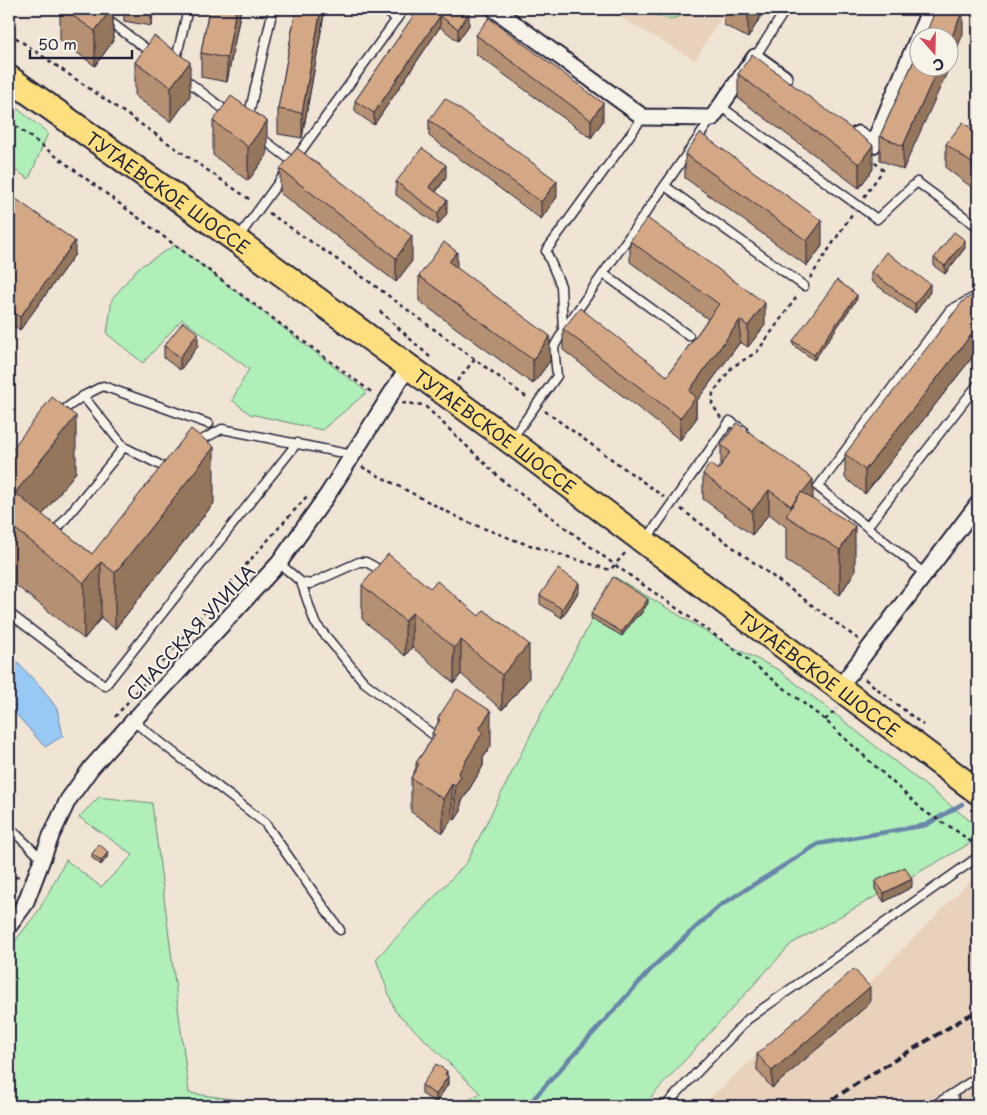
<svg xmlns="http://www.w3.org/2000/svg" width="987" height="1115" viewBox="0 0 987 1115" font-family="'Playpen Sans',sans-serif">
	<rect width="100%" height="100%" fill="#f0e4d4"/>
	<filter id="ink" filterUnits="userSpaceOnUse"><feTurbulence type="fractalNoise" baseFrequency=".02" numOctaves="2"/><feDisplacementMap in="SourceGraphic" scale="10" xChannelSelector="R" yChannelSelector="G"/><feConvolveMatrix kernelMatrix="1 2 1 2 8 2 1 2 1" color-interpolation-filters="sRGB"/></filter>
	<g filter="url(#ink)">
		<path fill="#e8d2bc" d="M606 9H726L695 60Z
			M978 873V1106H701L784 1030 856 974 868 984Z"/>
		<path fill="#b0efb7" stroke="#698879" d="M644 9H690C674 24 662 19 644 9Z
			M9 102 48 133 29 179 9 166Z
			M175 245 367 392 322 430 250 414 232 400 249 369 182 319 143 363 107 334 112 299 138 268Z
			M615 577 729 645 779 670 978 827V839L791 944 643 1106H460L480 1093 395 1011 376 959 467 862 541 714Z
			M99 797 152 803 189 1093 279 1106H9V949L39 910 66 860 101 887 133 855 79 817Z"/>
		<path fill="#98c9f4" stroke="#6986aa" d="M9 654 42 688 57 709 63 736 45 747 9 706Z"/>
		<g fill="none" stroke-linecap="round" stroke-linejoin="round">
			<path stroke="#6986aa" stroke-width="4.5" d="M527 1106 654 966 718 907 818 844 926 825 962 804"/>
			<g stroke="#22223b" stroke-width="11">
				<path id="service" d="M93 9 153 54
					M383 9 397 19
					M755 57 786 9
					M175 63 188 9
					M182 77 230 114
					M720 106 877 219 917 182 978 227
					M250 110 273 9
					M259 136 293 162
					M295 159 404 9
					M665 186 804 286
					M238 238 286 172
					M604 274 689 336
					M563 331 561 286 546 251 643 117
					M83 396 124 447
					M58 414 83 396 103 386 209 424
					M511 440 557 376 554 347 563 331 712 118
					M194 444 222 429 353 455
					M867 527 978 384
					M53 534 124 447 170 470
					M646 540 730 421 743 430
					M279 563 301 582 310 584 359 562H366L384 572
					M925 574 818 487 950 310 978 295
					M301 582 315 623 364 682 436 737
					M9 613 105 686 297 443
					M133 721 265 823 340 930
					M9 827 43 860
					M953 1094 955 1106
					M665 1106 748 1019 978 857
					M933 1106 978 1077"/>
			</g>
			<g stroke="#22223b" stroke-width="19">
				<path id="minor" d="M494 9 643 117 712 118 755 57 784 78
					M858 134 873 145 930 9
					M839 688 978 504
					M9 926 25 904 51 836 68 800 91 768 133 721 279 563 328 494 408 367"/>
			</g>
			<g stroke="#22223b" stroke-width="28">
				<g id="primary">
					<path id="s1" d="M9 78 236 240 510 441 978 792"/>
				</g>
			</g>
			<path stroke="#22223b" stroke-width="2.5" stroke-dasharray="4 4" stroke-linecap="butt" d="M9 33 252 201
				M9 121 374 394
				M864 197 883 170 873 161
				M269 213 367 280 529 399
				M810 278 852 214
				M380 311 432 359
				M457 381 475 359
				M402 403 424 405 502 480 615 565 729 645 825 720 925 812 954 829 978 847
				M545 411 664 497
				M721 418 712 404 713 393 732 367 757 352 798 295
				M362 467 467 522 520 542 610 570 627 551
				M681 509 858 639
				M865 679 923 725
				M115 717 228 585 308 495
				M825 720 837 709
				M9 883 21 874"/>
			<use href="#service" stroke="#f7f3e8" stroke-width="8"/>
			<use href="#minor" stroke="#f7f3e8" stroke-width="15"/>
			<use href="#primary" stroke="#fddf80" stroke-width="24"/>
			<path stroke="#22223b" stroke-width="4" stroke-dasharray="8 4" stroke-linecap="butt" d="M822 1106 870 1075 978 1010"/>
		</g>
		<path fill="#b69072" stroke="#22223b" d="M60 9H113V41L95 66 60 40Z
			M124 9H154L151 26 124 21Z
			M209 9H241L227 82 201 77V53Z
			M296 9H325L302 138 278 134V109Z
			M416 9H463L469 25 458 41 440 27 374 125 355 112V101L417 11Z
			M724 9H765L748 38 724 25Z
			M476 35 603 121 591 138 476 54Z
			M920 47 903 170 880 160V136Z
			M135 62 190 96 171 122 135 96Z
			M738 74 873 169 859 188 738 98Z
			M429 120 557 197 541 219 429 136Z
			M213 121 267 155 248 181 213 155Z
			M978 134V192L946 168V144Z
			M685 154 822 246 807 266 685 178Z
			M280 169 412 261 396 282 280 193Z
			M446 178 436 192 447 213 438 225 396 195V182Z
			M9 194 75 254 20 330 9 322Z
			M630 241 765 325 748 347 740 342 696 402V419L680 440 563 350V329L667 376 708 319 630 262Z
			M965 248 945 274 934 266V258Z
			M457 268 550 361 533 384 419 301V276Z
			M871 272 930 292 915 313 871 281Z
			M978 292V350L865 494 845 478V454Z
			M857 299 814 360 793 345V341Z
			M164 346H198L180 370 164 358Z
			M721 445 813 500 855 571 840 595 786 561V527L769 514 752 535 703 499V474L718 470 721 465Z
			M9 453 76 472 42 515 92 554 214 503 115 629 101 618 84 639 9 580Z
			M362 585 529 678 502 710 461 674 454 683 412 647 405 656 362 619Z
			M579 591 562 618 540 604V595Z
			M648 603 640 615 635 618 622 636 591 618V614Z
			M438 718 491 746 483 758V766L461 803V811L455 820 452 819 443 833 411 812V778L416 768V763L432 739V733L438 723Z
			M92 854 108 856 101 865 92 858Z
			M875 881 912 887 884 902 875 889Z
			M870 1003 772 1088 757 1070V1054Z
			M447 1075 448 1084 436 1103 422 1094V1085Z"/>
		<path fill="#94765d" stroke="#22223b" d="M111 9H113V41L95 66V31Z
			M151 9H154L151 26Z
			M236 9H241L227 82V58Z
			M321 9H325L302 138V113Z
			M751 9H765L748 38V14Z
			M963 10V34L950 65V41Z
			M469 13V25L458 41V29Z
			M440 16V27L374 125V113Z
			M190 62V96L171 122V87Z
			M938 68H949L903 170V146Z
			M603 103V121L591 138V120Z
			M267 121V155L248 181V147Z
			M873 145V169L859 188V164Z
			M446 165V178L429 200V187Z
			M557 181V197L541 219V202Z
			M447 200V213L438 225V213Z
			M822 221V246L807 266V241Z
			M412 236V261L396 282V258Z
			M965 240V248L945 274V266Z
			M75 241V254L20 330V317Z
			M457 252V276L449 262Z
			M930 284V292L915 313V304Z
			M857 295V299L814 360V355Z
			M765 303V325L748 347V326Z
			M740 320V342L696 402V419L680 440V418L689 391Z
			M978 326V350L865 494V470Z
			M198 333V346L180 370V357Z
			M550 336V361L533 384V360Z
			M76 416V472L25 537 15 493Z
			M214 447V503L115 629V573Z
			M813 479V504L791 519V506Z
			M769 490V514L752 535V511Z
			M855 526V571L840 595V550Z
			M101 562V618L84 639V583Z
			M579 583V591L562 618V609Z
			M648 599V603L640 615 635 618 622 636V632L635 614Z
			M412 613V647L405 656V621Z
			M461 640V674L454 683V648Z
			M529 644V678L502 710V675Z
			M491 711V746L483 758V766L461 803V811L455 820V786L458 774 479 729Z
			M452 784V819L443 833V799Z
			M108 852V856L101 865V861Z
			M912 879V887L884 902V893Z
			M870 987V1003L772 1088V1071Z
			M447 1071V1077L448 1076V1084L436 1103V1095L445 1074Z"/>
		<path fill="#d4a885" stroke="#22223b" d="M63 9H111L95 31Z
			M209 9H236L227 58 201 53Z
			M296 9H321L302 113 278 109Z
			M418 9H463L469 13 458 29 440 16 374 113 355 101Z
			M739 9H751L748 14Z
			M936 9H962L963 10 950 41V38H924Z
			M489 18 603 103 591 120 476 35Z
			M154 36 190 62 171 87 135 62Z
			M920 47V68H938L903 146 880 136Z
			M752 54 873 145 859 164 738 74Z
			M231 96 267 121 248 147 213 121Z
			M445 98 557 181 541 202 429 120Z
			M963 122 978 134V168L946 144Z
			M700 133 822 221 807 241 685 154Z
			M297 148 412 236 396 258 280 169Z
			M422 148 446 165 429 187 447 200 438 213 396 182Z
			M9 194 75 241 20 317 9 309Z
			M647 218 765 303 748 326 740 320 689 391 696 397 680 418 563 329 580 308 667 376 719 304 630 241Z
			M954 232 965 240 945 266 934 258Z
			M444 242 457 252 449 262 550 336 533 360 419 276Z
			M886 252 930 284 915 304 871 272Z
			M837 280 857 295 814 355 793 341Z
			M978 292V326L865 470 845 454 963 301Z
			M183 322 198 333 180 357 164 346Z
			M52 397 76 416 15 493 92 554 191 429 214 447 115 573 101 562 84 583 9 524V453Z
			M737 423 813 479 802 493 801 492 791 506 769 490 752 511 703 474 710 464 718 470 730 452 721 445Z
			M801 492 855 526 840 550 786 516Z
			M388 554 430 588 437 581 479 616 484 610 529 644 502 675 461 640 454 648 412 613 405 621 362 585Z
			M558 569 579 583 562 609 540 595Z
			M613 577 648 599 640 610 635 614 622 632 591 614Z
			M457 689 491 711 479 729 483 732 458 774 461 776 455 786 452 784 443 799 411 778 419 764 416 763 435 735 432 733 440 720 438 718Z
			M99 844 108 852 101 861 92 854Z
			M905 867 912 879 884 893 875 881Z
			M854 969 870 987 772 1071 757 1054Z
			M436 1064 447 1071 445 1074 448 1076 436 1095 422 1085Z"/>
	</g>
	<g text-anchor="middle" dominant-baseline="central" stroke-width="4" stroke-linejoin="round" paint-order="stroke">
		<g font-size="18" fill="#22223b" stroke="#f7f3e8">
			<text stroke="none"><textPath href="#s1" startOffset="196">ТУТАЕВСКОЕ ШОССЕ</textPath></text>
			<text stroke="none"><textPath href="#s1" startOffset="601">ТУТАЕВСКОЕ ШОССЕ</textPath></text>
			<text transform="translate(190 632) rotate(-47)">СПАССКАЯ УЛИЦА</text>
			<text stroke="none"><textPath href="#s1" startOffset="1006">ТУТАЕВСКОЕ ШОССЕ</textPath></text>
		</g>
	</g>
	<rect width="987" height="1115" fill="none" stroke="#f7f3e8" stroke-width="30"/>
	<rect x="15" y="15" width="957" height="1085" fill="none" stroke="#22223b" stroke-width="2" filter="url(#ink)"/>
	<g transform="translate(934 52) rotate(160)"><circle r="24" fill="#f7f3e8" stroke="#a29fa3"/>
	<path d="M0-4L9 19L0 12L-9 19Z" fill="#d1495b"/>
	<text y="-8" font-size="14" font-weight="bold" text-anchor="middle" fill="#22223b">С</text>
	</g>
	<path d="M30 50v8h102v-8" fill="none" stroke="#22223b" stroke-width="2.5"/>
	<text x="38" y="50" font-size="15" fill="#22223b" stroke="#f7f3e8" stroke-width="4" paint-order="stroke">50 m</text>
</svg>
